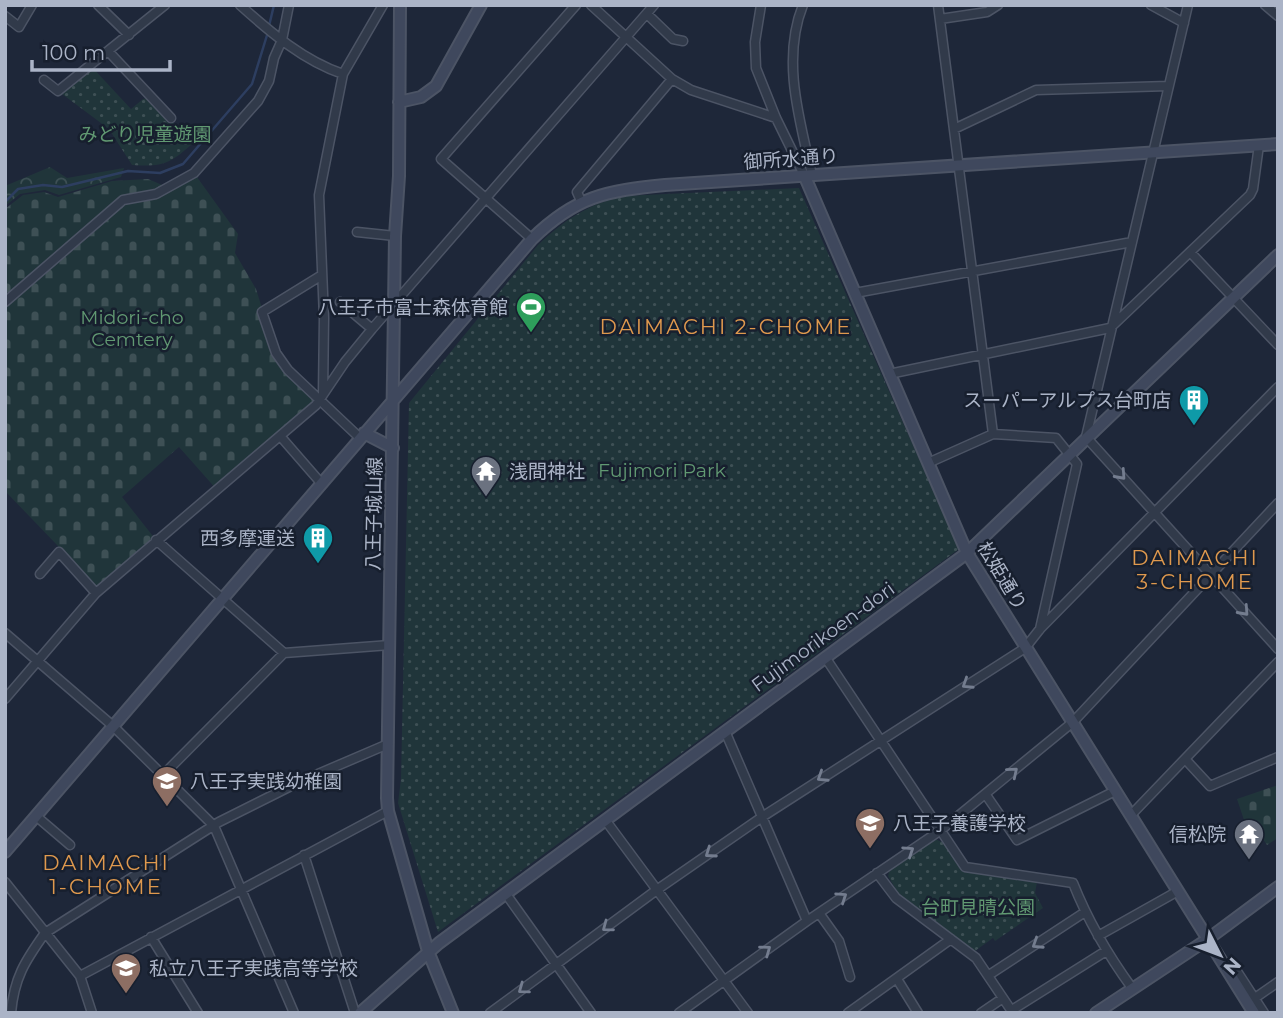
<svg xmlns="http://www.w3.org/2000/svg" width="1283" height="1018" viewBox="0 0 1283 1018" font-family="Montserrat,'Noto Sans JP',sans-serif">
	<defs>
		<pattern id="forest-crowns" width="20" height="18" patternUnits="userSpaceOnUse" patternTransform="scale(1.75)"><rect width="20" height="18" fill="#20353a"/><path d="M2 6a3 3 0 1 1 6 0M12 15a3 3 0 1 1 6 0" fill="none" stroke="#3e5055"/></pattern>
		<pattern id="cemetery-stones" width="16" height="16" patternUnits="userSpaceOnUse" patternTransform="scale(1.75)"><rect width="16" height="16" fill="#20353a"/><path d="M2 7V4a2 2 0 0 1 4 0v3zM10 15v-3a2 2 0 0 1 4 0v3z" fill="#3e5055"/></pattern>
		<pattern id="park-dots" width="8" height="8" patternUnits="userSpaceOnUse" patternTransform="scale(1.75)"><rect width="8" height="8" fill="#20353a"/><path d="M2 2h.1M6 6h.1" fill="none" stroke="#3e5055" stroke-width="1.8" stroke-linecap="round"/></pattern>
	</defs>
	<rect width="100%" height="100%" fill="#1e2739"/>
	<path fill="url(#forest-crowns)" d="M50 167 67 178 124 168 121 177 59 195 45 190 20 194 5 206V186Z"/>
	<path fill="url(#cemetery-stones)" d="M194 173 238 234 235 253 256 289 276 353 320 400 218 491 179 447 122 497 156 540 96 593 58 546 5 491V209L23 195 44 192 58 197 112 181 148 179 167 187Z
		M1278 785V838L1267 845 1263 839 1255 842 1247 829 1237 799Z"/>
	<path fill="url(#park-dots)" d="M91 66 131 109 143 99 149 98 193 143C170 164 163 167 132 165L109 129 58 91Z
		M799 188 959 549 438 932 398 803 401 779 409 403 538 245C564 220 589 204 623 196Z
		M935 839 942 842 964 870 1037 882 1035 893 1043 908 995 941 993 938 975 951 898 893 888 876 890 869Z"/>
	<g fill="none" stroke-linecap="round" stroke-linejoin="round">
		<path stroke="#2d3e60" stroke-width="2.5" d="M269 26 274 5
			M5 202 18 189 43 185 62 187 128 171 160 173 183 164 252 84 268 32"/>
		<g stroke="#4c5465" stroke-width="11">
			<path id="street" d="M98 5 129 35
				M240 5C270 32 304 61 343 74
				M591 5 672 79 691 90 776 118
				M761 5 755 42 756 68 776 118 805 177
				M803 5C781 60 800 121 812 175
				M938 5 993 434
				M1151 5 1184 23
				M1188 5 1086 437 1278 649
				M1265 5 1278 16
				M647 14 673 39 683 41
				M5 16 19 27 32 5
				M940 19 987 12 998 5
				M108 51 171 118
				M44 80 58 91 165 5
				M954 129 1036 90 1168 86
				M581 201 577 192 672 79
				M357 232 395 236
				M532 239 441 159 576 5
				M1190 252 1278 345
				M322 275 262 312 276 353 288 370 360 438
				M855 293 1132 242
				M5 302 123 200 156 194 194 173 258 101 269 81 274 58 282 40 289 5
				M340 302 372 329
				M889 374 1110 328 1250 195 1253 189 1259 145
				M323 394 324 318 319 195 343 74 383 5
				M281 437 321 483
				M928 463 993 434 1056 438 1077 464 1040 629
				M156 540 284 653
				M40 574 59 552 96 593
				M5 633 113 726 214 826 294 1013
				M825 657 965 867 1073 883C1088 921 1108 955 1132 988
				M5 699 96 593 316 405 345 362 372 329 654 5
				M725 731 807 921
				M1185 759 1210 786 1278 757
				M163 775 284 653 390 645
				M986 795 1017 840 1115 791
				M1131 815 1278 662
				M36 816 70 845
				M606 821 748 1013
				M304 855 355 1013
				M877 873 896 898 976 958 1013 1013
				M5 882 80 976 92 1013
				M506 894 591 1013
				M819 913 839 941 850 977
				M1098 936 1178 891
				M151 937 198 1013
				M1227 967 1238 973 1264 1013
				M989 975 1085 912
				M80 976 388 811
				M897 979 918 1013
				M1255 998 1278 982
				M1012 1010 1106 951
				M11 1013C14 978 25 961 45 933L219 822 297 783 388 744
				M490 1013 658 889 762 817 1025 648 1040 629 1278 387
				M679 1013 807 921 941 830 1073 722 1278 503
				M848 1013 951 939
				M981 1013 1003 998"/>
		</g>
		<g stroke="#4c5465" stroke-width="14">
			<path id="secondary" d="M400 5 399 176 395 236 387 798 388 811 428 951 453 1013
				M399 102 421 97 436 86 481 5
				M805 177 967 553 1254 1013
				M364 433 393 448
				M5 852 532 239C576 196 606 191 665 185L1278 144
				M360 1013 439 943 967 553 1278 255
				M1096 1013 1208 939 1278 887"/>
		</g>
		<use href="#street" stroke="#313a4a" stroke-width="8"/>
		<use href="#secondary" stroke="#3f485d" stroke-width="10"/>
	</g>
	<defs><path id="oneway-chevron" d="M-2-3.5L2.5 0L-2 3.5" fill="none" stroke-width="1.6" stroke-linecap="round" stroke-linejoin="round" transform="scale(1.75)"/></defs>
	<g stroke="#747d8f">
		<use href="#oneway-chevron" transform="translate(1121 475) rotate(48)"/>
		<use href="#oneway-chevron" transform="translate(1244 611) rotate(48)"/>
		<use href="#oneway-chevron" transform="translate(967 684) rotate(147)"/>
		<use href="#oneway-chevron" transform="translate(1013 772) rotate(-40)"/>
		<use href="#oneway-chevron" transform="translate(822 777) rotate(147)"/>
		<use href="#oneway-chevron" transform="translate(909 851) rotate(-34)"/>
		<use href="#oneway-chevron" transform="translate(710 853) rotate(145)"/>
		<use href="#oneway-chevron" transform="translate(842 897) rotate(-34)"/>
		<use href="#oneway-chevron" transform="translate(607 927) rotate(143)"/>
		<use href="#oneway-chevron" transform="translate(1037 944) rotate(147)"/>
		<use href="#oneway-chevron" transform="translate(766 950) rotate(-36)"/>
		<use href="#oneway-chevron" transform="translate(523 989) rotate(144)"/>
	</g>
	<defs>
		<g id="stadium-pin" transform="scale(1.575)"><path d="M0 17L-7.5 6A9.5 9.5 0 1 1 7.5 6Z" fill="#2e9e5b" stroke="#171f2e"/><path d="M0-5a6.5 5 0 1 0 0 10a6.5 5 0 1 0 0-10ZM-3.5-1.8h7v3.6h-7Z" fill="#fff"/></g>
		<g id="building-pin" transform="scale(1.575)"><path d="M0 17L-7.5 6A9.5 9.5 0 1 1 7.5 6Z" fill="#0f9aa8" stroke="#171f2e"/><path d="M-4-6H4V6H1V3H-1V6H-4ZM-2.5-4.3h1.7v1.8h-1.7ZM.8-4.3h1.7v1.8H.8ZM-2.5-1h1.7V.8h-1.7ZM.8-1h1.7V.8H.8Z" fill="#fff"/></g>
		<g id="temple-pin" transform="scale(1.575)"><path d="M0 17L-7.5 6A9.5 9.5 0 1 1 7.5 6Z" fill="#6b7280" stroke="#171f2e"/><path d="M0-6L5-2H3V0L6.5 2.5H4V6H1.5V3h-3V6H-4V2.5H-6.5L-3 0V-2H-5Z" fill="#fff"/></g>
		<g id="school-pin" transform="scale(1.575)"><path d="M0 17L-7.5 6A9.5 9.5 0 1 1 7.5 6Z" fill="#8d6e63" stroke="#171f2e"/><path d="M0-5L7-2L0 1L-7-2ZM-4 1L0 2.5L4 1V4Q0 6-4 4Z" fill="#fff"/></g>
	</defs>
	<g fill-rule="evenodd">
		<use href="#stadium-pin" x="531" y="307"/>
		<use href="#building-pin" x="1194" y="400"/>
		<use href="#temple-pin" x="486" y="471"/>
		<use href="#building-pin" x="318" y="538"/>
		<use href="#school-pin" x="167" y="781"/>
		<use href="#school-pin" x="870" y="823"/>
		<use href="#temple-pin" x="1249" y="834"/>
		<use href="#school-pin" x="126" y="968"/>
	</g>
	<g text-anchor="middle" dominant-baseline="central" stroke-width="5" stroke-linejoin="round" paint-order="stroke">
		<g font-size="19" fill="#619972" stroke="#171f2e">
			<text x="145" y="134">みどり児童遊園</text>
			<text x="132" y="317">Midori-cho<tspan x="132" dy="22">Cemtery</tspan></text>
			<text x="662" y="470">Fujimori Park</text>
			<text x="978" y="907">台町見晴公園</text>
		</g>
		<g font-size="19" fill="#abb4c7" stroke="#171f2e">
			<text transform="translate(791 159) rotate(-4)">御所水通り</text>
			<text transform="translate(374 514) rotate(-89)">八王子城山線</text>
			<text transform="translate(1002 576) rotate(59)">松姫通り</text>
			<text transform="translate(823 637) rotate(-36)">Fujimorikoen-dori</text>
		</g>
		<g font-size="19" fill="#abb4c7" stroke="#171f2e" text-anchor="end">
			<text x="508" y="307">八王子市富士森体育館</text>
			<text x="1171" y="400">スーパーアルプス台町店</text>
			<text x="509" y="471" text-anchor="start">浅間神社</text>
			<text x="295" y="538">西多摩運送</text>
			<text x="190" y="781" text-anchor="start">八王子実践幼稚園</text>
			<text x="893" y="823" text-anchor="start">八王子養護学校</text>
			<text x="1226" y="834">信松院</text>
			<text x="149" y="968" text-anchor="start">私立八王子実践高等学校</text>
		</g>
		<g font-size="21" letter-spacing="2" fill="#df994e" stroke="#171f2e">
			<text x="726" y="326">DAIMACHI 2-CHOME</text>
			<text x="1195" y="557">DAIMACHI<tspan x="1195" dy="24">3-CHOME</tspan></text>
			<text x="106" y="862">DAIMACHI<tspan x="106" dy="24">1-CHOME</tspan></text>
		</g>
	</g>
	<rect width="1283" height="1018" fill="none" stroke="#abb4c7" stroke-width="14"/>
	<g transform="translate(1220 955) rotate(132)" stroke="#171f2e" stroke-width="5" paint-order="stroke">
	<path d="M0-5L12 26L0 18L-12 26Z" fill="#abb4c7"/>
	<text y="-10" font-size="19" font-weight="bold" text-anchor="middle" fill="#abb4c7">N</text>
	</g>
	<path d="M32 60v10h138v-10" fill="none" stroke="#abb4c7" stroke-width="3.5"/>
	<text x="42" y="60" font-size="21" fill="#abb4c7" stroke="#171f2e" stroke-width="5" paint-order="stroke">100 m</text>
</svg>
